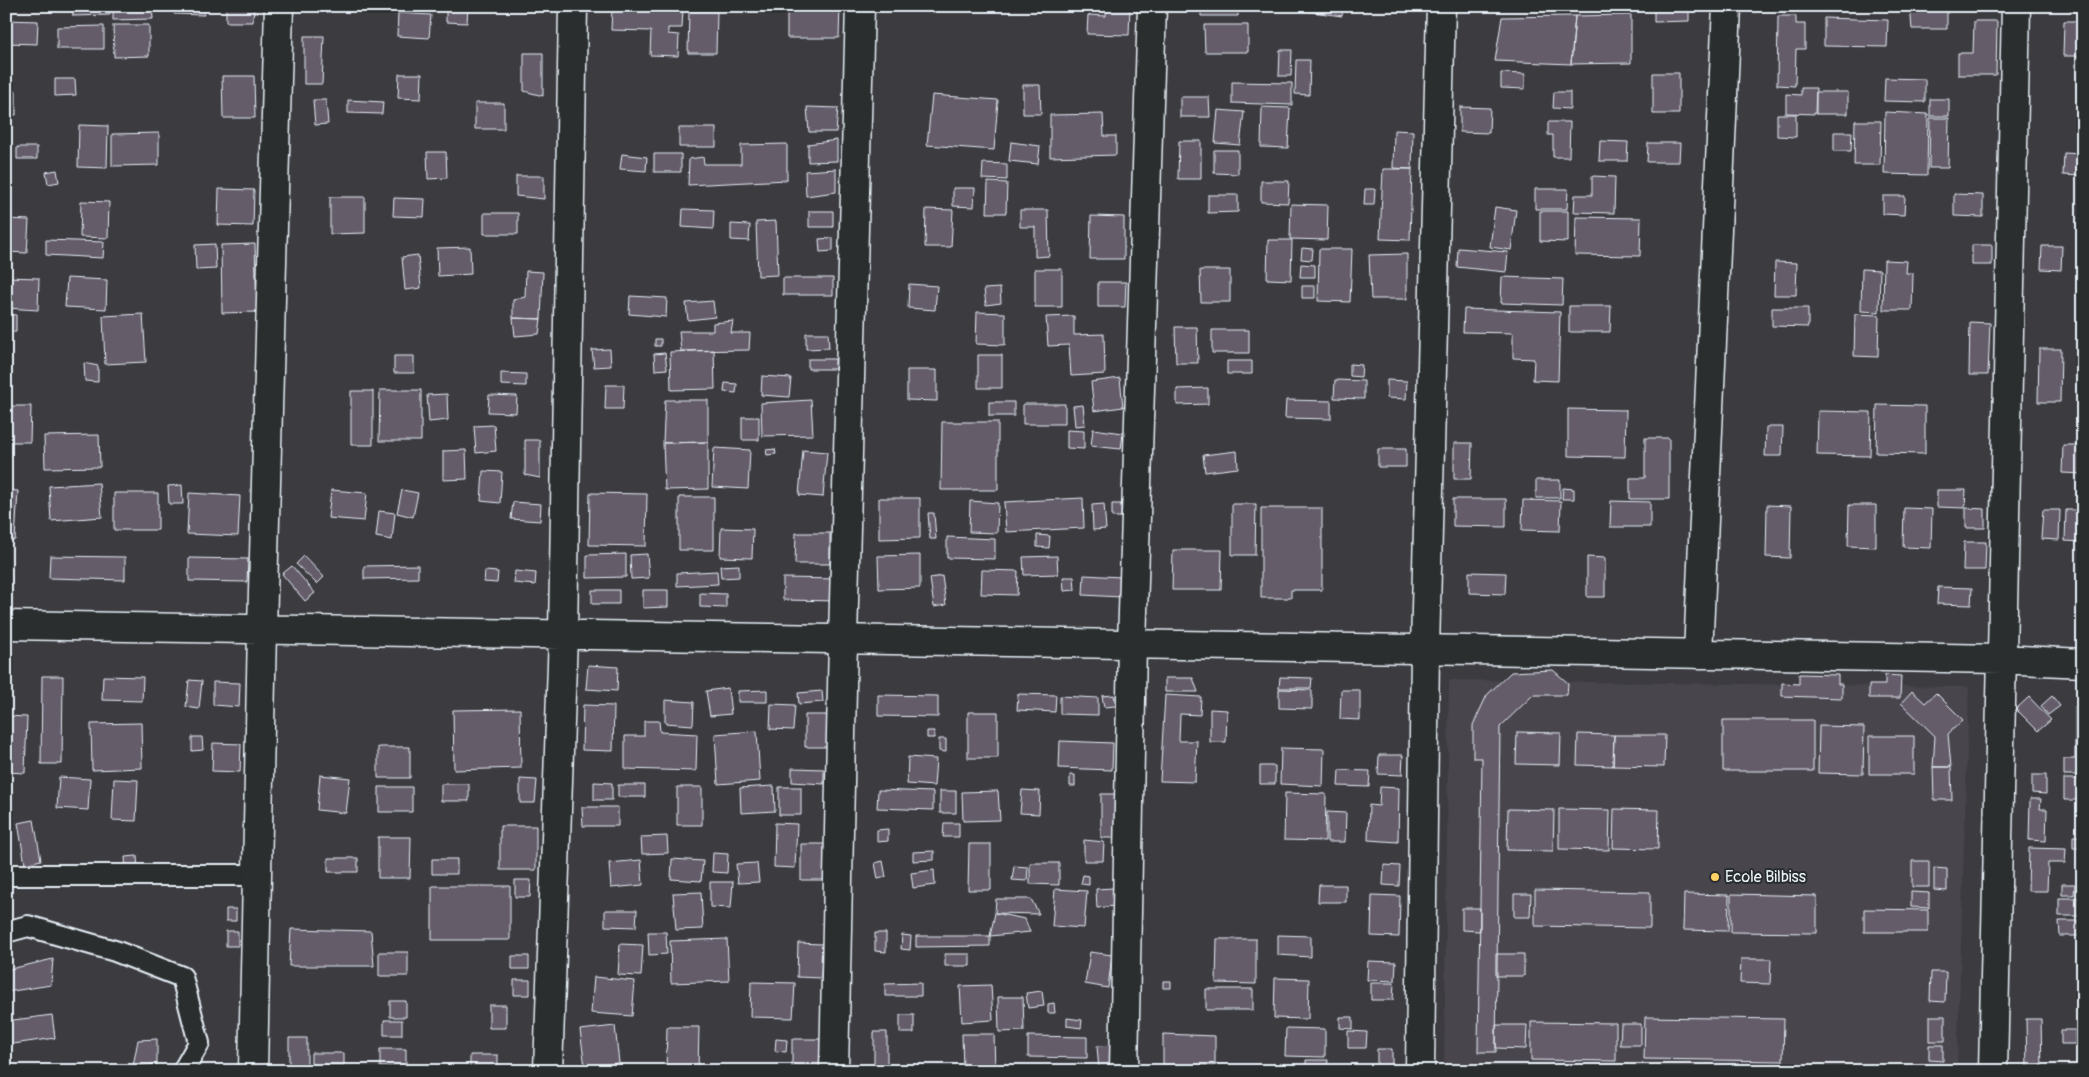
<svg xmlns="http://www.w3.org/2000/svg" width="2089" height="1077" viewBox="0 0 2089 1077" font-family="Pangolin,sans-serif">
	<rect width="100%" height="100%" fill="#3c3b40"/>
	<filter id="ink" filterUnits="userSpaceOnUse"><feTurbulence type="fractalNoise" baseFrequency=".02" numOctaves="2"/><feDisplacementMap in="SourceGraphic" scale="10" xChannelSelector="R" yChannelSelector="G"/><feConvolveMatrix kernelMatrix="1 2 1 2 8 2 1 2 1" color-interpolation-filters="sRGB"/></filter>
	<g filter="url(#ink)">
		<path fill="#48454d" d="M1449 680 1969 687 1957 1071H1444Z"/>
		<path fill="#655b6b" stroke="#e8f1f8" d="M72 6H110V15L73 16Z
			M113 6H152L153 19 113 20Z
			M174 6H204V15L174 14Z
			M226 6H254L253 22H226Z
			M446 6H468L467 23 446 22Z
			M742 6H769V9L742 8Z
			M787 6H806V9H823V6H840L839 38H787Z
			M1106 6H1130L1129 35 1087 34 1088 15 1106 16Z
			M1201 6H1238V16H1201Z
			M1306 6H1343L1342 16 1305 11Z
			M1654 6H1689V21L1654 22Z
			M1910 6H1947V29H1912Z
			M2070 6H2083V11H2070Z
			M612 8 683 10 682 28H668V34L679 35 678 56 650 55 651 31 611 30Z
			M689 11H717L716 53H688Z
			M398 13 431 15 429 38 397 36Z
			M1631 15V63L1571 64 1575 16Z
			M1575 16 1571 64 1495 61 1502 17Z
			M1778 16H1796V24H1805V49H1796L1795 86 1777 85Z
			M1824 18 1888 20 1887 47 1824 46Z
			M6 20 38 21 37 44 6 43Z
			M1974 21H1997L1996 75H1958V53H1973Z
			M2064 21H2083V56H2063Z
			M113 25H149V56L114 57Z
			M1204 25H1248V52H1205Z
			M104 26V49H57V27Z
			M304 36H324L322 84H304Z
			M1280 50H1292L1291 76H1279Z
			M524 53H543V96L524 91Z
			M1296 60H1310L1309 95 1295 94Z
			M1501 73 1525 74V89L1501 88Z
			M1653 73H1679V114H1653Z
			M399 74H422L421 99 398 98Z
			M222 76H254L255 118H223Z
			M1885 78 1925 79V102L1884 101Z
			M55 79H75L76 95 55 96Z
			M1232 82 1292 83V105L1232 103Z
			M1023 85H1040L1041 114H1023Z
			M1801 88H1816L1815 114 1786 113V94L1801 95Z
			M6 91H16V115H6Z
			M1554 92H1570V109L1553 108Z
			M1816 92H1848V114H1816Z
			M932 95 998 100 994 150 927 145Z
			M1180 97H1209L1210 117H1180Z
			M1930 99H1949V116H1930Z
			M313 100H326L328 124 315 125Z
			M348 100 383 102 382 114 348 113Z
			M475 103H504V129H475Z
			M807 107 838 108 836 132H809Z
			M1262 107 1290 108 1288 148 1261 147Z
			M1460 107 1490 108 1489 133 1460 132Z
			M1218 110 1244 112 1240 145 1215 143Z
			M1885 112 1928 114 1927 175 1884 174Z
			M1103 114 1104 136H1116V155L1050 157V115Z
			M1777 114H1796V137L1777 136Z
			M1930 118H1949L1948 168H1929Z
			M1855 121H1881L1880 165H1854Z
			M1548 122H1570L1569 157H1553V135H1548Z
			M79 125 108 126 107 168 78 167Z
			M679 128H716V147H679Z
			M1394 130 1413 131 1412 169 1393 168Z
			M1834 132H1852L1851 151H1834Z
			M159 133V165L112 166V134Z
			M837 140V161L808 162V144Z
			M1179 141H1201V179H1178Z
			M1600 141 1628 142 1627 161H1599Z
			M1011 142 1040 146 1038 164 1009 161Z
			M1648 143H1680L1679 162H1647Z
			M787 144V180L688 185 689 159 703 157 704 164H741V145Z
			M17 147H37V159H17Z
			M1214 150H1238V174L1214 173Z
			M427 152H446L447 178 428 179Z
			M2064 153 2083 154V176L2063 175Z
			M622 154 647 157 646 171 620 169Z
			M654 154H681V172H654Z
			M983 163 1007 164V180L982 179Z
			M836 169V192L806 196 805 171Z
			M1383 169H1412L1410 240 1380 239Z
			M57 170 59 182 48 184 46 172Z
			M516 176H544V199L516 196Z
			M1592 176 1615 177 1614 213 1574 212 1575 195H1592Z
			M1261 181H1289L1288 203 1261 202Z
			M988 182 1007 183 1006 213H987Z
			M953 188H975L974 207 953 206Z
			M219 189 254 190 253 226 218 225Z
			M1365 189H1375L1374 205H1364Z
			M1535 189H1568L1567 209H1535Z
			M1954 194 1983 195V217L1954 216Z
			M1208 195H1238V212L1208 213Z
			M1883 196H1905L1904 215 1883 214Z
			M330 197H365V233L330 234Z
			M394 198 425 199 424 217 393 216Z
			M81 201 109 202 108 238 80 237Z
			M1291 204 1328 205 1327 240 1290 239Z
			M1495 207 1516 210 1511 250 1490 247Z
			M683 209 714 210 713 229 682 227Z
			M926 209 953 210 951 247H925Z
			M1020 210H1048L1049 256 1035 257V227H1020Z
			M809 211H833V227H809Z
			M1540 211H1568V242L1540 241Z
			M484 213H518V234H484Z
			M1091 216 1124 217V259H1090Z
			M1576 217 1641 218 1640 256 1575 255Z
			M6 219 29 220 27 253 6 252Z
			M776 221 778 275 758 276 756 222Z
			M731 224 750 225 749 241 731 240Z
			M833 238V251L820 252 819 239Z
			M46 240 104 242 103 258 46 255Z
			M1268 240H1292L1291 280 1267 279Z
			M215 244 216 269 196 270 195 245Z
			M255 244 257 312 222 313 221 245Z
			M1972 245H1992V265H1972Z
			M2042 246H2062L2061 270 2041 269Z
			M470 247 471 274 438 276 437 248Z
			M1302 248 1313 249 1312 260 1301 259Z
			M1458 248 1508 252 1506 272 1457 267Z
			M1319 249H1352L1350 302 1318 301Z
			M1407 254V299H1371L1369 255Z
			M418 255 421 288 405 290 402 257Z
			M1884 260 1907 261 1906 273H1913L1912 310H1883Z
			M1775 262 1797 263 1796 295H1774Z
			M1301 264 1315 265V277H1300Z
			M1035 269H1062V307H1035Z
			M1862 269 1880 270 1879 312 1861 311Z
			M1200 270H1230V302H1201Z
			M526 271 543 272 541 319 513 318V300L525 297Z
			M6 277 39 278 38 310 6 308Z
			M1502 277 1563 279 1562 305 1501 303Z
			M67 278 107 280 106 309 65 307Z
			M783 278H833V295H783Z
			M1098 282H1126L1125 307H1098Z
			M909 284 937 286 935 310 908 308Z
			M1302 286H1315V298H1302Z
			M1000 288 1001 303 986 305 984 289Z
			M630 296 667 298 666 317 629 314Z
			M713 301 715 317 688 320 686 303Z
			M1569 306H1611L1610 332H1569Z
			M1772 308H1808V327L1772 326Z
			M1464 309 1560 312 1558 381 1533 380 1534 359 1513 358V333L1463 332Z
			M977 312 1005 313V345L976 344Z
			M6 314 16 315V332H6Z
			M143 314 146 362 105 364 103 316Z
			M1855 314 1879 315 1878 357 1854 356Z
			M1074 316V335L1104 334 1105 374 1071 376 1069 345 1048 346 1046 317Z
			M513 318 541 319 539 334 515 336Z
			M733 321 731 333H750L749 350 681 351 679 331H713V323Z
			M1970 322 1990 323 1988 375H1969Z
			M1175 327H1197L1198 363H1176Z
			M1212 330H1249V353H1212Z
			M806 333H828L829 348 806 349Z
			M655 339H661V346H655Z
			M610 349 611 366 594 367 592 350Z
			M2039 349H2061L2060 402H2038Z
			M714 350 715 389 671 390 670 352Z
			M665 353 667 369 655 370 654 354Z
			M978 355H1002V388H978Z
			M394 356H414V373H394Z
			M808 359H835V369H808Z
			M1227 361H1252V374H1227Z
			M84 363 98 366V382L85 381Z
			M1350 364 1362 365 1361 377 1350 376Z
			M907 370H937V401L907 400Z
			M501 373 526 374V386L501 385Z
			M762 376 791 378 789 397 761 395Z
			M1120 378 1123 407 1094 411 1091 382Z
			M1335 380 1364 381V399L1334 398Z
			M1387 380 1407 381 1406 399 1387 398Z
			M725 383 737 384 736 393 724 392Z
			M606 385H624L623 409H605Z
			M1208 388V404L1177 405V389Z
			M380 390H421V441H379Z
			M351 391H373V445H351Z
			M447 394 448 420 429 422 427 395Z
			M489 395 517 396 516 413 488 412Z
			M665 400H708V442L663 443Z
			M811 400 813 435 762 436 761 403Z
			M1286 400 1331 401V419L1285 418Z
			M989 402H1014V416H989Z
			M1023 404H1065V424H1023Z
			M1083 405 1085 425 1075 426 1073 406Z
			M1877 405 1925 406V454L1876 453Z
			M6 406H31L30 442H6Z
			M1568 409 1626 410 1625 457 1568 456Z
			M1818 411 1871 412 1870 456 1817 455Z
			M742 417H759V440H742Z
			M942 422H998V490H941Z
			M494 425 496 451 476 453 474 426Z
			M1766 427H1783L1782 456H1765Z
			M1093 429 1123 433 1121 449 1091 446Z
			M1067 430 1084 431V449L1067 448Z
			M99 435 100 467 45 468 44 436Z
			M1645 438H1669V499H1630V478H1645Z
			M525 440H540V478L525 475Z
			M708 442V489L665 490 663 443Z
			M1454 443H1472L1471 479H1454Z
			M2063 445H2083V474L2062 473Z
			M714 448 750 450 748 489 712 487Z
			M775 449 776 454 767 455 766 450Z
			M1378 449H1406V467H1378Z
			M466 450 467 479 443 480V451Z
			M803 450 827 452 823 497 799 495Z
			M1237 451 1238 468 1205 472 1203 455Z
			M483 471 502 472 500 503 481 501Z
			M1536 480H1560V498H1536Z
			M99 483 102 517 51 521 49 486Z
			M182 485 183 504H169L168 486Z
			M1563 488 1574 489V499H1562Z
			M6 490 18 491 15 540H6Z
			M331 490 367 493 364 521 328 518Z
			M402 490 418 493 413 517 397 513Z
			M1937 490H1966L1965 508 1937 507Z
			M114 493H158V530H114Z
			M189 493 240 496 238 536 187 534Z
			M590 493 647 494 646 546 589 545Z
			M679 497H714V550H679Z
			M879 498H920V538L879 539Z
			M1083 498 1084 528 1006 532 1004 502Z
			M1453 499H1506V527L1453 526Z
			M1523 500 1561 501 1560 531 1522 530Z
			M970 501 998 503 997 533 969 532Z
			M1611 501 1650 502V527H1610Z
			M513 502 541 504 540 521 511 519Z
			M1104 504 1106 529 1093 530 1092 505Z
			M1112 504H1121V517H1112Z
			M1232 504H1256L1255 555H1232Z
			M1767 505 1791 506 1790 558 1766 557Z
			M1849 505H1876V547L1848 546Z
			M1261 508H1322V590H1291V598H1261Z
			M1904 508 1932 509 1931 548 1903 547Z
			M1966 508 1985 509V528H1966Z
			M2043 510H2060L2059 540 2041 539Z
			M2066 510H2083V542L2065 541Z
			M379 511 395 513 392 540 376 537Z
			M928 513H934L936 539H930Z
			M721 528 753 529 752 558 720 557Z
			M796 533H830V564H795Z
			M1037 535 1050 536 1049 548 1037 547Z
			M947 537 995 539V559L947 558Z
			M1964 542H1986L1985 570H1963Z
			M1173 550H1222L1221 590H1172Z
			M626 554V577L587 578V555Z
			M647 554 649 578 631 579 630 555Z
			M920 555V588L879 589 878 556Z
			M50 556 125 557V580L49 578Z
			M304 556 324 577 317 584 296 564Z
			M1057 556 1058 574 1024 575 1023 557Z
			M1587 557 1605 558V597H1587Z
			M189 558 248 559 247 582 189 581Z
			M418 565V578L364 579V566Z
			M739 565V577L721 578 720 566Z
			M292 566 315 593 305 601 282 574Z
			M982 570 1018 571 1017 595 981 594Z
			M485 571 498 572 497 583 484 582Z
			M515 571 536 573 535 585 514 583Z
			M717 571 718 584 677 586V573Z
			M1469 572 1506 573 1505 594 1469 593Z
			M1084 575 1121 577 1120 597 1083 595Z
			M942 576 946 605 934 607 930 578Z
			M1063 577H1074L1075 590 1064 591Z
			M783 578 840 579V601L783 600Z
			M1938 587 1972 588 1971 605 1937 604Z
			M592 590H619V604H592Z
			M643 590H668V607L643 608Z
			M700 593 726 594V608L700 607Z
			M588 665 618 667 617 691 586 689Z
			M1553 670 1568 683 1567 695H1533L1500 727 1496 1052H1478L1482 758H1473V725L1487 695 1511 672Z
			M1799 674 1838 675V684H1842V698L1782 696V683L1799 684Z
			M1885 675 1901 676 1900 698H1869V685H1885Z
			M42 676H63L62 764H41Z
			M103 676 143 677 142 701 102 700Z
			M1280 677 1312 678 1311 688H1279Z
			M1165 678H1193L1198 692H1165Z
			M189 680 202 681 199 709 186 707Z
			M213 682 240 683 239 707 213 705Z
			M728 688 731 714 710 716 706 691Z
			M1279 689 1312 690V709L1279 708Z
			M767 690V702H738V691Z
			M1341 690H1360V720L1340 719Z
			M822 691 823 702 799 704 798 693Z
			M1912 691 1925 703 1936 693 1963 720 1948 734 1951 767H1933L1935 736 1901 703Z
			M1018 694 1056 695 1055 712 1017 710Z
			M878 695 938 696V717L878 716Z
			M1114 695 1116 706 1104 707 1102 696Z
			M1165 695 1201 697 1200 715 1180 714 1179 741H1197L1195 782 1160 781Z
			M1060 696 1098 698V715L1060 714Z
			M2052 696 2060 706 2048 715 2041 706Z
			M2029 697 2051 720 2038 731 2016 709Z
			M665 700 694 702 693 725 665 723Z
			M771 704 795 705 793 730 770 729Z
			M583 705 614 706 613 751 582 750Z
			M2075 706H2083V775H2064V759H2075Z
			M520 709 521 768 454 770 453 710Z
			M1210 709 1227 710 1226 742H1210Z
			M968 712H998V758H968Z
			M805 715H827V747H805Z
			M6 716 27 717 25 773 6 772Z
			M1723 720H1813V771H1723Z
			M644 721H659L660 732 697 734 696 771 625 769V736H644Z
			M141 723 142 768 92 770 91 724Z
			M1819 726 1864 727 1863 774 1818 773Z
			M757 731 760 781 718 784 715 734Z
			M927 731H934V738H927Z
			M1517 732 1561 733 1560 765 1516 764Z
			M1578 734 1614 735 1613 766 1577 765Z
			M1614 735H1665L1664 767 1613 766Z
			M1869 736H1914V774H1869Z
			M192 737H202L203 750 192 751Z
			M939 739H946V752L939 751Z
			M1060 741 1113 743 1112 770 1059 768Z
			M213 743 241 744 240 772 212 771Z
			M378 747H410V778H378Z
			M1281 748 1324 749 1323 786 1280 784Z
			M1379 755H1403L1402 775 1378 774Z
			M908 757 936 759 934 786 907 784Z
			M1260 766H1275V784H1260Z
			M1933 767H1951L1952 800H1934Z
			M792 768 824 769V784L792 782Z
			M1339 770 1370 771 1369 787 1338 786Z
			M320 775 350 778 346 813 317 810Z
			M1070 775H1075V786H1070Z
			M2032 775H2046V794L2032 793Z
			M59 777 90 779 88 810 57 808Z
			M114 779 138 780 136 821 112 820Z
			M520 779 537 780 535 803H520Z
			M2064 779H2083V800H2064Z
			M594 782 612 783V800H594Z
			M441 784H469V801H441Z
			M618 785H645V797H618Z
			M774 786 775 811 741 813 740 788Z
			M379 787H412V812H379Z
			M677 787H702V825H677Z
			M779 787H801V815H779Z
			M1380 787 1399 788 1398 842 1368 840 1369 805 1379 806Z
			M878 790 933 792V810L877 808Z
			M1022 790 1040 791 1039 814 1020 813Z
			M940 791H956V813H940Z
			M998 791 1000 820 963 821 962 792Z
			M1285 793 1326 794 1325 841 1284 840Z
			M1101 794H1116V838H1101Z
			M2030 799H2041L2040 809H2047L2046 841 2029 840Z
			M582 807H618V826H583Z
			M1508 809 1554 810 1553 851 1507 850Z
			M1559 809 1610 810 1609 850 1559 849Z
			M1614 809 1659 810 1658 849 1613 848Z
			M1327 812 1346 813 1345 842H1327Z
			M34 820 41 860 25 864 18 823Z
			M775 823 797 824 795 868 774 867Z
			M944 823H959V837H943Z
			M500 826H536V870H500Z
			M888 829V841L877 842V830Z
			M667 836 668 853 642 854 641 837Z
			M2073 836H2083V848H2073Z
			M378 837H411L410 878H378Z
			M1084 840 1104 842 1103 861H1084Z
			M801 844H826V880H801Z
			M969 844H991V890H968Z
			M2029 848 2066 849 2065 863H2048L2047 891H2028Z
			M934 851V860L913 861V852Z
			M713 853 728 854 727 873 712 872Z
			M137 856 138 870 126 871 125 857Z
			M328 858H358V872H328Z
			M432 859H457V874H432Z
			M672 859 703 861 701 881 671 879Z
			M641 860 643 885 611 888 609 863Z
			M883 861 886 877 878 879 875 863Z
			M1912 861H1929V887H1912Z
			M757 863 759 882 738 883 736 864Z
			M1030 863H1059V885L1030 884Z
			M1384 865 1400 866 1399 886 1383 885Z
			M1014 866 1028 867 1027 881 1012 880Z
			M1934 868 1947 869V891L1934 890Z
			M934 870 935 885 913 888 911 873Z
			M1083 875 1089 876V885L1081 884Z
			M515 880H531L530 897H515Z
			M710 882H733L731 908 710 907Z
			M2062 884H2075L2074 895H2062Z
			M1319 885H1346V902H1318Z
			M432 886H510V940H432Z
			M1113 888 1114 906 1097 908 1096 889Z
			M1055 889 1087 891 1084 928 1052 926Z
			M1535 890 1650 892V928L1535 926Z
			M701 892 703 929 676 930 673 893Z
			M1911 892 1929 893V908L1911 907Z
			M1514 894H1531L1530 917H1514Z
			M1684 894 1729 895 1728 931 1683 930Z
			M1731 894 1817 896V933L1731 932Z
			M1372 895 1400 896 1399 937 1371 936Z
			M2059 898H2083V916H2059Z
			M996 899H1031L1039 914 995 913Z
			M1462 908H1480V931L1462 930Z
			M226 909H236V921H226Z
			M1864 909 1928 910V932H1864Z
			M605 910H637L636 927 605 926Z
			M995 913 1025 919 1030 932 990 936Z
			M2059 921H2080V936H2060Z
			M291 929 371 931 374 966H289Z
			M226 931H238V946H226Z
			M648 932H666L667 954 649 955Z
			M875 933H886V952L875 951Z
			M902 935 911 936 910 950 901 949Z
			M1278 935 1311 936V957L1278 955Z
			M916 936H990V946L916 947Z
			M727 939 729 981 671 983 670 941Z
			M1217 939H1256V984L1216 983Z
			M798 943 822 944 821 978 797 977Z
			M620 944 643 945 641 976 618 975Z
			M379 952H408V976H379Z
			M1090 952 1112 955 1108 988 1085 984Z
			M945 954H970V966H945Z
			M1496 954H1524V976H1496Z
			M512 956H529V969H512Z
			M53 959 51 985 6 992V970Z
			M1741 959H1771L1770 984 1740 983Z
			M1368 961 1396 962 1395 981 1367 980Z
			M1931 972H1946L1945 1002 1930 1001Z
			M594 977 635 981 632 1016 591 1013Z
			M1275 978 1309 979 1308 1019 1274 1018Z
			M514 980H530V995H514Z
			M1163 981H1171V988H1163Z
			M751 982 795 983 793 1018 750 1017Z
			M921 983V996H885V984Z
			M1371 983H1394L1393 1000H1371Z
			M991 985 993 1020 962 1022 960 986Z
			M1206 989H1253V1010H1206Z
			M1042 991 1044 1006 1028 1008 1026 993Z
			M998 997H1023L1024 1031 999 1032Z
			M390 1001H406V1017H390Z
			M1054 1003 1055 1013H1048V1004Z
			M489 1005H506V1028H489Z
			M52 1015 55 1038 6 1045V1021Z
			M900 1015H914V1033H900Z
			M1930 1016H1945V1041H1930Z
			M1340 1017H1353V1029L1340 1028Z
			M1645 1017 1784 1019 1783 1061 1644 1059Z
			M1067 1018 1082 1020 1081 1028 1067 1026Z
			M2026 1019H2041L2042 1071H2027Z
			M384 1020H402V1035H384Z
			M1531 1022 1616 1023V1061L1531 1060Z
			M1621 1024H1641V1045H1620Z
			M1496 1025H1527L1526 1049 1496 1048Z
			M615 1026 619 1063 585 1067 580 1030Z
			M667 1027H699L698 1071H666Z
			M1286 1028 1325 1029V1057L1285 1056Z
			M2061 1030H2075V1044H2061Z
			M1348 1031 1367 1032 1366 1048H1348Z
			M874 1032H887V1067H874Z
			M962 1034H994L995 1071H963Z
			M1163 1034 1215 1036V1066L1163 1065Z
			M1028 1036 1087 1037V1058L1028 1057Z
			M289 1038H307V1071H289Z
			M157 1039V1064L133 1066 138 1040Z
			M776 1039 787 1040 786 1052 775 1051Z
			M792 1039H824V1071H792Z
			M1112 1045 1115 1071H1099L1097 1046Z
			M1929 1045H1943V1061L1929 1060Z
			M380 1049H406V1067H380Z
			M1377 1049H1392V1071H1377Z
			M311 1053H344V1065H311Z
			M470 1055H498V1070H470Z
			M1306 1060H1328L1327 1071H1306Z"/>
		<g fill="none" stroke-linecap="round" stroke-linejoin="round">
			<g stroke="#e8f1f8" stroke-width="24">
				<path id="lane" d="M6 875H257
					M6 932 28 926 115 951 182 977 199 1043 183 1071"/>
			</g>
			<g stroke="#e8f1f8" stroke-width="31">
				<path id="street" d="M6 625 2001 659 2083 663
					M1698 654 1727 6
					M253 1071 262 629 279 6
					M548 1071 563 635 573 6
					M834 1071 843 639 860 6
					M1124 1071 1132 644 1152 6
					M1420 1071 1425 649 1441 6
					M1993 1071 2016 6"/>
			</g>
			<use href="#lane" stroke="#2a2d2e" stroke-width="20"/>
			<use href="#street" stroke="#2a2d2e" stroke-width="28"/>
		</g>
	</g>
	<circle fill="#ffd166" stroke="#2a2d2e" stroke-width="2" cx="1715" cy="877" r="5"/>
	<g text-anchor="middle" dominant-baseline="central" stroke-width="4" stroke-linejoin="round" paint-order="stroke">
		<g font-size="16" fill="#e8f1f8" stroke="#2a2d2e" text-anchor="start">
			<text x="1725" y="877">Ecole Bilbiss</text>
		</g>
	</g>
	<rect width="2089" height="1077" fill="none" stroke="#2a2d2e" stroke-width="25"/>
	<rect x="12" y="12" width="2064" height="1052" fill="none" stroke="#e8f1f8" stroke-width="2" filter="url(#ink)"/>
</svg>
